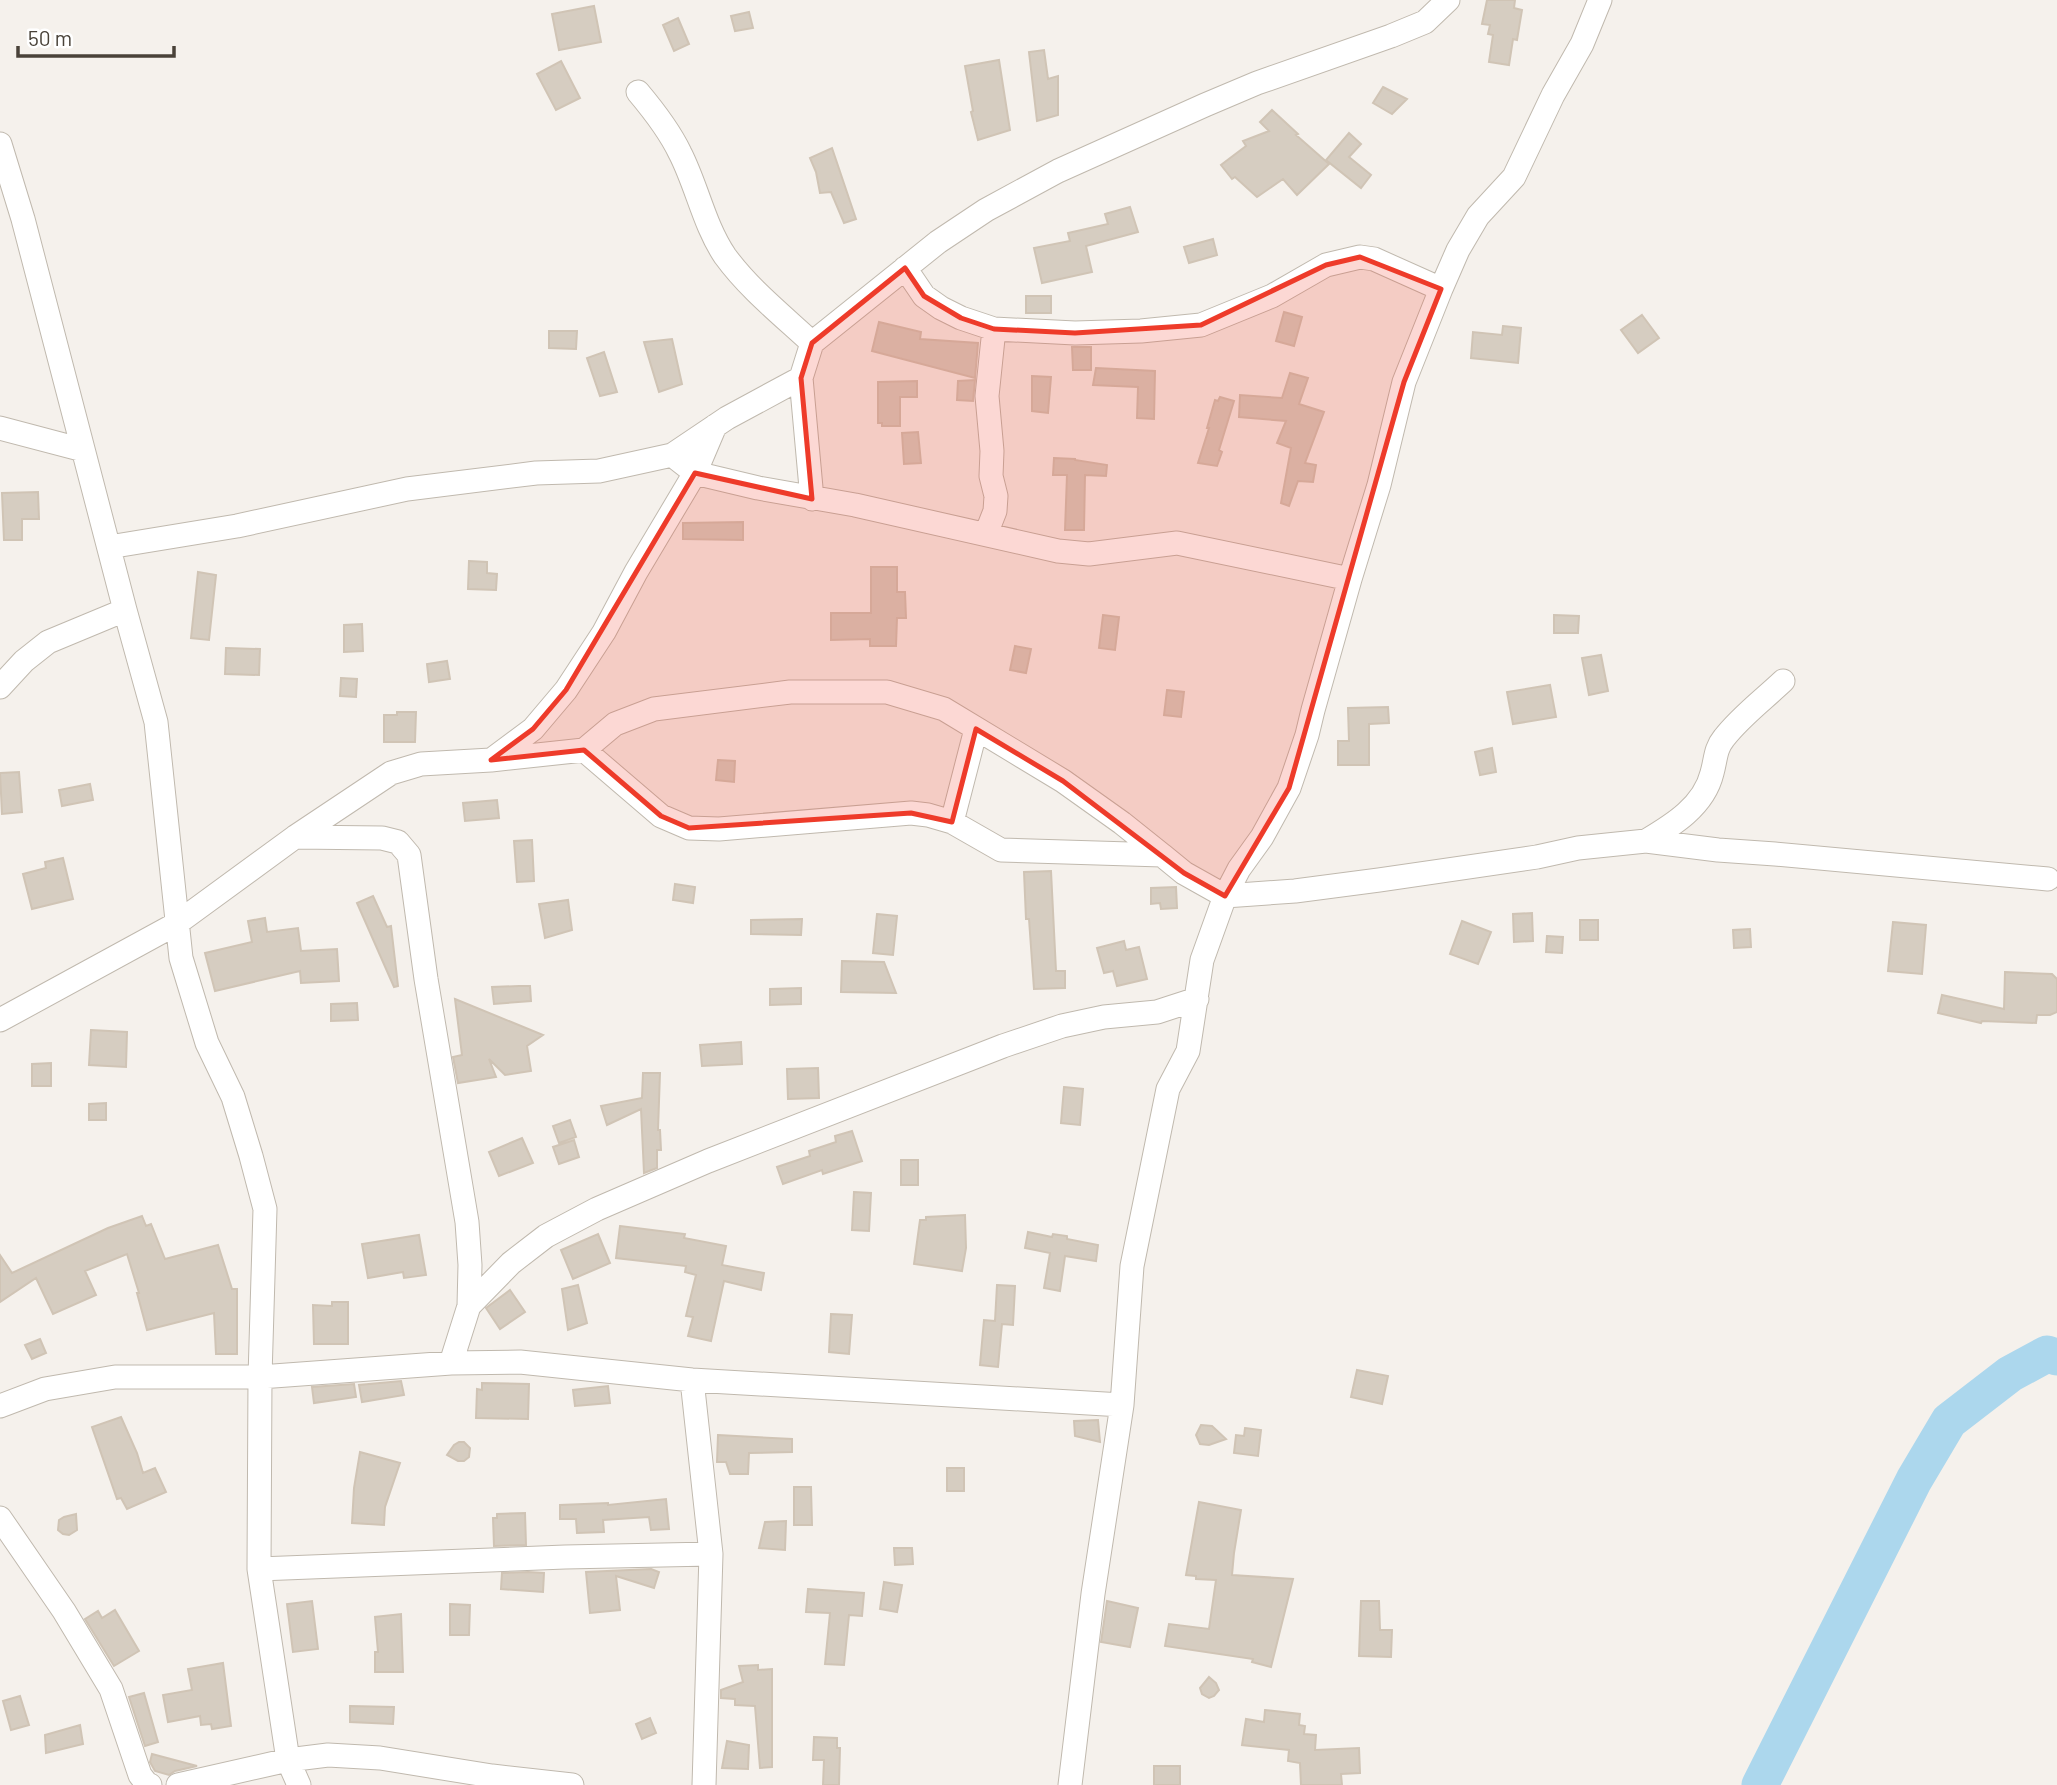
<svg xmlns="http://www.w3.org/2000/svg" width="2057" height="1785" viewBox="0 0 2057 1785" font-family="Barlow,sans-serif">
	<rect width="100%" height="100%" fill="#f5f1ec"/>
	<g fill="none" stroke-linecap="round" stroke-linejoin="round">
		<path stroke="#acd7ed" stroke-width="37" d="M1760 1785 1914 1480 1949 1421 2010 1374 2047 1354 2057 1357"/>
	</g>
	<path fill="#d6cdc1" stroke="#d0c4b5" stroke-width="2" d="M1487 0H1515L1514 8 1522 10 1517 40 1513 39 1509 65 1489 62 1493 35 1488 34 1490 25 1482 24Z
		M594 6 601 42 559 50 552 14Z
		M749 12 753 28 735 31 731 16Z
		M678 18 689 44 674 51 663 25Z
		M1044 50 1048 79 1058 76V115L1037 121 1029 52Z
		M999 60 1010 130 978 140 971 112 973 111 965 66Z
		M561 61 580 98 556 110 537 74Z
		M1383 87 1407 99 1392 114 1373 103Z
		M1272 110 1298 134 1296 135 1329 164 1297 195 1283 179 1257 197 1235 177 1232 179 1221 165 1246 146 1243 141 1269 131 1260 122Z
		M1349 133 1361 144 1349 157 1371 175 1361 188 1326 160Z
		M832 148 856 219 844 223 831 192 820 193 816 172 810 158Z
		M1130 207 1138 232 1086 246 1092 272 1042 283 1034 248 1070 241 1068 233 1108 224 1105 214Z
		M1213 239 1217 255 1189 263 1184 247Z
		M1026 296H1051V313H1026Z
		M1284 312 1302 317 1294 346 1276 341Z
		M1642 315 1659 338 1638 353 1621 330Z
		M879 322 921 332 920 339 978 343 975 378 872 351Z
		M1503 326 1521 328 1518 363 1471 358 1473 332 1502 335Z
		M549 331H577L576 349 549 348Z
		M672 339 682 384 659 392 644 342Z
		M1072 347H1091V370H1073Z
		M604 352 617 392 600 396 587 358Z
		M1096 368 1155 371 1154 419 1137 418 1138 387 1093 385Z
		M1290 373 1308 378 1299 404 1324 412 1305 463 1316 465 1313 482 1298 481 1289 506 1281 503 1291 448 1277 443 1286 421 1239 417 1240 395 1282 398Z
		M1032 376 1051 377 1048 413 1032 411Z
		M975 380 973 401 957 400 958 381Z
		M917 381V397H900V426H882V423H878V382Z
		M1220 397 1234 401 1219 450 1222 452 1217 466 1198 463 1209 428H1207L1215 400 1218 401Z
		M918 432 921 463 904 464 902 433Z
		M1054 458 1075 459V460L1107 465 1106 476 1085 475 1084 530H1065L1067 475H1053Z
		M38 492 39 519H22V540H4L2 493Z
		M743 522V540L683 539V523Z
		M469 561 487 562V573L497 574 496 590 468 589Z
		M871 567H897V592H905L906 618H897L896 646H870V639L831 640V613H871Z
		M198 572 216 575 209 640 191 638Z
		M1103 615 1119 617 1115 650 1099 648Z
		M1554 615 1579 616 1578 633H1554Z
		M362 624 363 651 344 652V625Z
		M1015 646 1031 649 1026 673 1010 670Z
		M226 648 260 649 259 675 225 674Z
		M1601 655 1608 691 1589 695 1582 658Z
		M447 661 450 679 429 682 427 664Z
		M341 678 357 679 356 697 340 696Z
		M1550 685 1556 717 1513 724 1507 692Z
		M1167 690 1184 692 1181 717 1164 715Z
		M1388 707 1389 723 1369 724V765H1338V741H1349L1348 708Z
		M397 712H416L415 742H384V715H397Z
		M1492 748 1496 772 1480 775 1475 752Z
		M718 760 735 761 734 782 716 780Z
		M19 772 22 812 2 814 0 773Z
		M90 784 93 800 62 806 59 790Z
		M497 800 499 818 465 821 463 803Z
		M532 840 534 881 517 882 514 841Z
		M63 858 73 899 32 909 23 874 46 868 45 862Z
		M1051 871 1056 971H1065V988L1034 989 1029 919H1026L1024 872Z
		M675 884 695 887 693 903 673 900Z
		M1176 887 1177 908 1161 909 1160 903 1151 904V888Z
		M373 896 387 927 391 926 398 986 394 987 357 903Z
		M568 900 572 930 545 938 539 904Z
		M1532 913 1533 941 1514 942 1513 914Z
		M877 914 897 916 893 955 873 953Z
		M265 918 267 932 298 928 301 951 337 949 339 981 301 983 300 971 215 991 205 953 252 942 248 921Z
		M802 919 801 935 751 934V920Z
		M1580 920H1598V940H1580Z
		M1462 921 1491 932 1478 964 1450 954Z
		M1893 922 1926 925 1922 974 1888 971Z
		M1750 929 1751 947 1734 948 1733 930Z
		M1547 936 1563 937 1562 953 1546 952Z
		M1124 941 1126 950 1139 947 1147 979 1117 986 1113 971 1104 973 1097 948Z
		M842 961 884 962 896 993 841 992Z
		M2005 972 2052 974 2057 979V1012L2050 1015H2037L2036 1023 1982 1021 1981 1023 1938 1013 1942 995 2004 1009Z
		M519 986H530L531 1001 494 1004 492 987Z
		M801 988V1004L770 1005V989Z
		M455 999 543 1035 527 1046 531 1071 505 1075 489 1059 496 1077 458 1083 453 1057 462 1055Z
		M357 1003 358 1020 331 1021V1004Z
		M91 1030 127 1032 126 1067 89 1065Z
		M741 1042 742 1064 702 1066 700 1045Z
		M51 1063V1086H32V1064Z
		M818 1068 819 1098 788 1099 787 1069Z
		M643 1073H660L658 1130H660L661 1150H657V1168L644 1173 641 1109 607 1125 601 1106 642 1098Z
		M1064 1087 1083 1089 1080 1125 1061 1123Z
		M106 1103V1120H89V1104Z
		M570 1120 576 1137 559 1143 553 1126Z
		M852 1131 862 1161 823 1174 822 1170 783 1184 777 1167 810 1156 809 1151 836 1142 835 1136Z
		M522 1138 533 1163 499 1176 489 1152Z
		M574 1140 579 1157 559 1164 553 1147Z
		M901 1160H918V1185H901Z
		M854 1192 871 1193 869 1231 852 1230Z
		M965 1215 966 1248 962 1271 914 1264 920 1220H926V1217Z
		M142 1216 146 1226 151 1224 165 1259 218 1245 232 1289H237V1354H216L214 1313 147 1330 137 1293H139L127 1254 85 1271 96 1295 53 1314 36 1278 0 1302V1255L12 1273 108 1228Z
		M620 1226 685 1234 684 1238 726 1246 722 1265 764 1273 761 1290 724 1281 711 1341 688 1336 693 1317 686 1316 696 1275 685 1272 686 1266 616 1258Z
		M1028 1232 1052 1237 1053 1234 1067 1236V1239L1098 1245 1096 1261 1065 1256 1060 1291 1044 1288 1050 1253 1025 1248Z
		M598 1234 610 1263 573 1279 561 1250Z
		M419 1235 426 1275 404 1278 403 1272 368 1278 362 1244Z
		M578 1285 587 1323 568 1330 562 1289Z
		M997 1285 1015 1286 1013 1325 1002 1324 998 1367 980 1365 984 1320 995 1321Z
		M510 1290 525 1312 500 1329 486 1308Z
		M332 1302H348V1344H314L313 1305 332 1306Z
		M831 1314 852 1315 849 1354 829 1352Z
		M40 1339 46 1353 32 1359 25 1345Z
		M1357 1370 1388 1376 1382 1404 1351 1397Z
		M401 1381 404 1395 362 1402 359 1385Z
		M482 1383 529 1384 528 1419 476 1418 477 1389 482 1390Z
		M354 1384 356 1397 314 1403 312 1387Z
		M608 1386 610 1403 575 1406 573 1390Z
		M121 1417 137 1453 143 1473 155 1468 166 1492 127 1509 121 1498 117 1499 92 1427Z
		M1098 1420 1100 1442 1075 1436 1074 1421Z
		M1201 1425 1212 1426 1226 1439 1209 1445 1200 1444 1196 1435Z
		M1245 1428 1261 1430 1258 1456 1234 1453 1236 1435 1244 1436Z
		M718 1435 792 1439V1452L749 1453 748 1474H730L726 1462H717Z
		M459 1442H464L470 1448 469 1457 464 1461H458L447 1455 454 1445Z
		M360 1452 400 1463 385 1507 384 1525 352 1523 354 1488Z
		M947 1468H964V1491H947Z
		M794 1487H811L812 1525H794Z
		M666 1499 669 1529 651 1530 649 1517 603 1520 604 1532 577 1533 576 1519H560V1505L608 1503V1505Z
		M1199 1502 1241 1510 1234 1553 1232 1575 1293 1579 1271 1667 1252 1662 1253 1659 1165 1646 1169 1624 1209 1629 1216 1580 1196 1579V1576L1186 1575Z
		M525 1513 526 1545 494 1546 493 1518H497V1514Z
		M76 1514 77 1530 69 1535 63 1534 58 1530 59 1520 64 1517Z
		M786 1521 785 1550 759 1548 765 1522Z
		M894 1548H912L913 1564 895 1565Z
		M651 1569 659 1572 654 1588 616 1576 620 1610 590 1613 586 1572Z
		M528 1572 544 1573 543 1592 501 1589 502 1573Z
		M884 1582 902 1585 897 1612 880 1609Z
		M808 1589 864 1593 862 1616 849 1615 844 1665 825 1664 830 1613 806 1612Z
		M312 1601 318 1649 293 1652 287 1604Z
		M1107 1601 1138 1608 1130 1647 1101 1642Z
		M1361 1601H1379L1380 1630H1392L1391 1657 1359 1656Z
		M450 1604 470 1605 469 1635H450Z
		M115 1610 139 1651 114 1666 85 1619 98 1611 102 1618Z
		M401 1614 403 1672H375V1652H378L375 1617Z
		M223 1663 231 1726 212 1729 211 1724 201 1725 200 1716 168 1722 163 1695 192 1690 188 1669Z
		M758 1665V1670L772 1669V1767L760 1768 755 1706 735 1705V1699L721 1698V1690L743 1682 739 1666Z
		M1209 1677 1216 1683 1219 1690 1214 1696 1209 1698 1202 1694 1200 1688Z
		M144 1693 158 1742 145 1746 129 1697Z
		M20 1696 29 1725 11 1730 3 1701Z
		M350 1706 394 1707 393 1724 350 1722Z
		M1265 1710 1300 1714 1299 1725 1305 1726 1304 1734 1316 1735 1315 1750 1359 1748 1360 1773 1341 1774 1342 1785H1301L1300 1763 1288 1761 1289 1750 1242 1745 1246 1719 1264 1722Z
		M650 1718 656 1733 642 1739 636 1724Z
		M80 1725 83 1744 46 1753 45 1735Z
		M814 1737 837 1738V1748H840L839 1785H823L824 1760H813Z
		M727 1741 749 1745 748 1769 722 1768Z
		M152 1754 197 1766 175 1771 169 1775 155 1771 150 1762Z
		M1154 1766H1180V1785H1154Z"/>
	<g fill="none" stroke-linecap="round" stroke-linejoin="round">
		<g stroke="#c0b9ae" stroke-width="25">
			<path id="street" d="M638 92C654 111 669 130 680 153 697 186 704 225 725 256 749 289 782 315 812 343
				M0 144 23 219 125 610 156 722 181 958 207 1043 233 1097 251 1156 265 1209 260 1377 259 1569 288 1760 299 1785
				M905 268 924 296 941 308 961 318 994 329 1075 333 1141 331 1201 325 1272 296 1326 265 1360 257 1374 259 1441 289
				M801 378 812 499
				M0 428 83 450
				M672 455 695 473 758 488 855 505 1058 551 1089 554 1177 543 1350 579
				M986 534 995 511 996 496 991 476 992 451 987 396 994 329
				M109 547 237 526 407 489 536 473 599 471 672 455 727 418 801 378 812 343 938 242 986 210 1058 171 1205 105 1257 83 1391 36 1425 22 1448 0
				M0 687 24 661 48 642 125 610
				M584 750 615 724 654 709 790 692H887L944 709 1063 781 1122 823 1162 855
				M494 758 533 729 566 690 604 632 636 572 695 473 715 426
				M952 822 976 729
				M295 837 382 838 398 842 409 855 426 979 467 1222 470 1265 469 1306 451 1363
				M1646 841C1673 825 1704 806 1712 773 1716 759 1715 749 1724 738 1740 717 1764 699 1783 681
				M0 1020 176 924 295 837 391 773 421 764 491 760 584 750 661 816 689 828 719 829 911 813 928 815 952 822 1001 850 1162 855 1184 873 1225 896 1295 891 1379 880 1537 857 1578 848 1646 841 1718 850 1775 854 2048 879
				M469 1306 511 1263 546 1236 597 1209 708 1161 1003 1046 1062 1026 1104 1017 1157 1012 1197 999
				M692 1380 711 1554 704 1785
				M0 1406 45 1389 115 1377H260L451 1363 520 1362 692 1380 1122 1405
				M0 1518 64 1611 111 1689 140 1775 147 1784 150 1785
				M259 1569 565 1557 711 1554
				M178 1785 288 1760 328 1755 380 1758 492 1776 572 1785
				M1070 1785 1093 1594 1122 1405 1132 1266 1168 1089 1188 1051 1202 960 1225 896 1239 869 1262 837 1289 788 1307 735 1313 710 1350 579 1379 485 1404 382 1441 289 1458 250 1478 216 1514 177 1553 95 1582 44 1600 0"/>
		</g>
		<use href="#street" stroke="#fff" stroke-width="23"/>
	</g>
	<path fill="#ee3b2a" fill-opacity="0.2" stroke="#ee3b2a" stroke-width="5" stroke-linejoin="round" d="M1360 257 1441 289 1404 382 1289 788 1225 896 1184 873 1063 781 976 729 952 822 911 813 689 828 661 816 584 750 491 760 533 729 566 690 695 473 812 499 801 378 812 343 905 268 924 296 961 318 994 329 1075 333 1201 325 1326 265Z"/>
	<path d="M18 46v10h156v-10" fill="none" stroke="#494239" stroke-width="3.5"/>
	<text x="28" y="46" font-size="21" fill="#494239" stroke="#ffffff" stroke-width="5" paint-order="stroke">50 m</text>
</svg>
